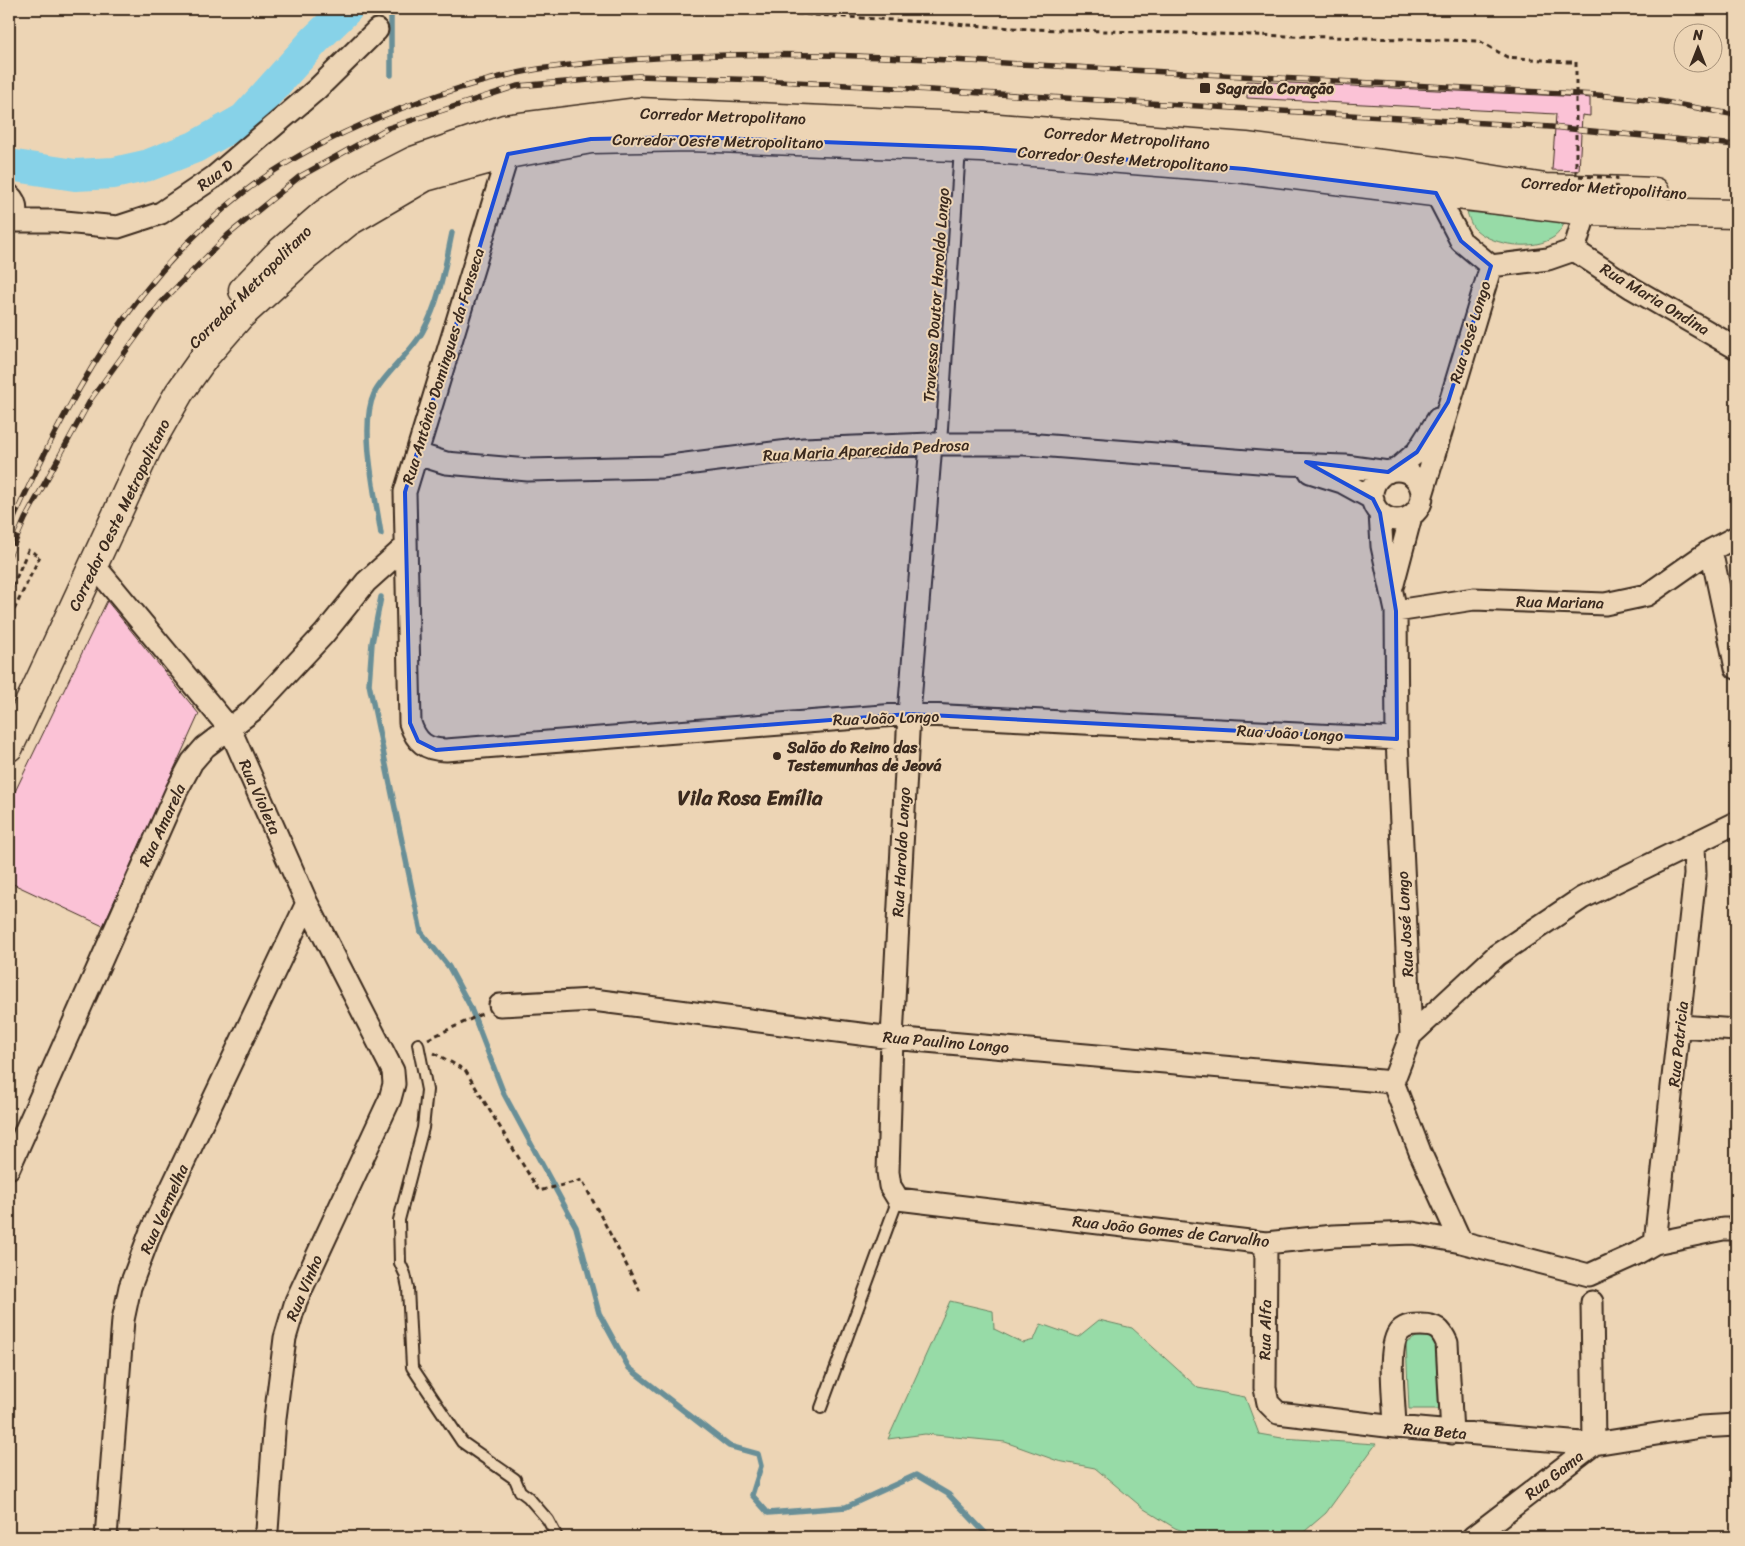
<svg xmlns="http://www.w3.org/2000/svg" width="1745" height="1546" viewBox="0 0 1745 1546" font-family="Sriracha,sans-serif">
	<rect width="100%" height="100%" fill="#edd5b5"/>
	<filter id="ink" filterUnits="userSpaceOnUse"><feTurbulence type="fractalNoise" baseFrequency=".02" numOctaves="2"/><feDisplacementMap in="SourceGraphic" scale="10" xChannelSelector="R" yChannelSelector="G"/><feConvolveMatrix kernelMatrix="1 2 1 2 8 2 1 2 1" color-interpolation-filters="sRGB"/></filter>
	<g filter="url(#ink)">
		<path fill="#97dba7" stroke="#698262" d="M1467 212 1566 221C1563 225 1559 234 1554 237 1534 251 1494 246 1476 230 1471 226 1469 218 1467 212Z
			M950 1301 993 1311 994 1329 1023 1343 1034 1340 1041 1324 1078 1337 1099 1320 1132 1328 1198 1388 1245 1397 1259 1434 1282 1438 1376 1444 1326 1513 1298 1537H1199L1175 1528 1144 1509 1095 1468 1058 1461 1005 1442 925 1434 888 1439Z
			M1418 1336 1430 1338 1436 1344 1439 1409H1409L1406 1343Z"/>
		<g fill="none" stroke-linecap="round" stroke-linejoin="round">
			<path stroke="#698f97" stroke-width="5.5" d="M391 75V9
				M381 534C376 499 359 426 374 394 383 375 412 352 423 331 440 301 445 266 452 233
				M381 597 372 643 369 684 421 932 449 967 470 1006 504 1094 576 1227 599 1313 629 1368 729 1446 758 1454 761 1466 752 1495 768 1513 846 1507 916 1475 948 1494 989 1537"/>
			<path stroke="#87d2e8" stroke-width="32" d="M9 165 75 175 114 173 149 165 195 147 244 119 315 40 347 9"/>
		</g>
		<path fill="#fbc2d6" stroke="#3b2a1e" d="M1247 81 1583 97 1590 98V116L1582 115 1579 171 1552 170 1556 114 1247 98Z
			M107 601 199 714 103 926 9 882V804Z"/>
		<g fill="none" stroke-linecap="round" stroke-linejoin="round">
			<g stroke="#3b2a1e" stroke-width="14">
				<path id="lane" d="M941 444 960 148
					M418 1044 427 1090 423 1128 399 1220 400 1263 405 1274 408 1288 412 1367 462 1442 515 1479 520 1491 528 1497 548 1520 557 1537
					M821 1408 898 1199"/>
			</g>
			<g stroke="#3b2a1e" stroke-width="25">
				<path id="street" d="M508 154 405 492 410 723C416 742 426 750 446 750L909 714 1397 739
					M1436 193 1461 241 1491 266
					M9 195C18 203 18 215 9 223
					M12 221H54L118 227 161 213 214 177 317 89 377 30
					M1574 250 1632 288 1736 348
					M1574 250 1590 198
					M1491 266 1548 259 1574 250
					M931 444 909 714 892 1038 888 1172 890 1186 898 1199 1266 1243 1333 1236 1413 1233 1461 1242 1589 1275 1636 1254 1655 1243 1723 1229H1736
					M417 454 446 463 528 470 662 467 804 449 931 444H1025L1286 464 1345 466 1388 472
					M1396 470 1417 452 1438 419
					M1372 495a25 25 0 1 1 50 0a25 25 0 1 1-50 0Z
					M1310 472 1342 482 1373 499
					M1422 495 1491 266
					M1380 513 1382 546 1396 611 1397 739 1411 1035 1393 1082 1420 1152 1461 1242
					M1711 550 1736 668
					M94 565 230 729 307 903 393 1071 394 1084 390 1099 296 1301 285 1338 275 1418 267 1531 264 1537
					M1393 584 1411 516
					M1396 611 1474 599 1605 604 1647 595 1711 550 1736 537
					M500 1005 593 1000 892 1038 1393 1082
					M1680 1026 1736 1030
					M1411 1035 1497 955 1582 898 1736 823
					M9 1168 177 790 192 762 205 747 252 711 324 634 366 582 406 546
					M1266 1243 1265 1388 1268 1403 1278 1413 1395 1427 1594 1444 1701 1427 1736 1425
					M1655 1243 1695 875 1694 844
					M1395 1427C1395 1407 1386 1345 1400 1331 1406 1325 1413 1325 1421 1325 1436 1325 1441 1329 1447 1343L1452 1433
					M106 1537 123 1320 130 1287 151 1231 307 903
					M1473 1537 1594 1444 1592 1302"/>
			</g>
			<g stroke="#3b2a1e" stroke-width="31">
				<path id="primary" d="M243 290 279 253 324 214 366 185 413 161 505 129 639 112 986 127 1246 147 1453 173 1545 188 1655 192
					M9 747 147 449 179 393 206 355 239 317 305 257 348 222 425 177 508 154 591 139 691 137 982 148 1245 169 1587 211 1736 214"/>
			</g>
			<path stroke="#3b2a1e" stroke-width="3" stroke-dasharray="5 4" stroke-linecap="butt" d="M725 9 1029 29 1479 41 1507 57 1567 62
				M639 12 679 9
				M9 595 28 550 40 556 14 610 9 608
				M428 1039 484 1013
				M434 1053 465 1070 539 1191 582 1180 640 1291"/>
			<use href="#lane" stroke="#edd5b5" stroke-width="10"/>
			<use href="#street" stroke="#edd5b5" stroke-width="21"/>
			<use href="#primary" stroke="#edd5b5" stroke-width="28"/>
			<g stroke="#3b2a1e" stroke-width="5.5">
				<path id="rail" d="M9 529C68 399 129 283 244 192 279 165 320 143 361 125 416 101 473 81 533 70 568 64 605 62 641 59 791 48 941 60 1092 68 1260 77 1429 86 1597 95L1659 101 1736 115
					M9 556 25 519 91 399 161 303 228 235 299 177 388 128 517 86 638 76 762 80 1551 127 1736 145"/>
			</g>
			<use href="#rail" stroke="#edd5b5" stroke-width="4" stroke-dasharray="11" stroke-linecap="butt"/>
			<path stroke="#3b2a1e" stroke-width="3" stroke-dasharray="5 4" stroke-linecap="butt" d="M1567 62H1576V176L1617 178 1616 192"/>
		</g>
	</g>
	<path fill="#1d4ed8" fill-opacity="0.2" stroke="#1d4ed8" stroke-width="4" stroke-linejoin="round" d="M691 137 982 148 1245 169 1436 193 1461 241 1491 266 1448 402 1417 452 1388 472 1306 462 1373 499 1380 513 1396 611 1397 739 909 714 436 750 418 741 410 723 405 492 508 154 591 139Z"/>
	<g fill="#3b2a1e" stroke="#edd5b5" stroke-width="2">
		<rect x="1199" y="82" width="12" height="12" rx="2.5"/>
		<circle cx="777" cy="756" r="5"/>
	</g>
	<g text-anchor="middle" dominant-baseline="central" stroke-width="4" stroke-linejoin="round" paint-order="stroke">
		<g font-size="16" font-weight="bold" fill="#3b2a1e" stroke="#edd5b5" text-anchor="start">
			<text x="1216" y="88">Sagrado Coração</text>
			<text x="787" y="747">Salão do Reino das<tspan x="787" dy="18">Testemunhas de Jeová</tspan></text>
		</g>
		<g font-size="16" fill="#3b2a1e" stroke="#edd5b5">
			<text transform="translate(723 116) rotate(2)">Corredor Metropolitano</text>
			<text transform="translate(1127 138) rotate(4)">Corredor Metropolitano</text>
			<text transform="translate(718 141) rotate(1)">Corredor Oeste Metropolitano</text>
			<text transform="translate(1123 159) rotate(4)">Corredor Oeste Metropolitano</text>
			<text transform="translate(215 175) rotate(-37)">Rua D</text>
			<text transform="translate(1604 188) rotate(4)">Corredor Metropolitano</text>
			<text transform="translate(250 287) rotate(-45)">Corredor Metropolitano</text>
			<text transform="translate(936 295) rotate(-86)">Travessa Doutor Haroldo Longo</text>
			<text transform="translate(1655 299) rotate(31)">Rua Maria Ondina</text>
			<text transform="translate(1470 332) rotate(-73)">Rua José Longo</text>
			<text transform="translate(443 366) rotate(-73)">Rua Antônio Domingues da Fonseca</text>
			<text transform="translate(866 450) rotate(-3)">Rua Maria Aparecida Pedrosa</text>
			<text transform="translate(119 515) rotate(-64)">Corredor Oeste Metropolitano</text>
			<text transform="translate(1560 602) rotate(1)">Rua Mariana</text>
			<text transform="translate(886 718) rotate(-2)">Rua João Longo</text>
			<text transform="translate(1290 733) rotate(3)">Rua João Longo</text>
			<text transform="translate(260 797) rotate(66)">Rua Violeta</text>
			<text transform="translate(162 825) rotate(-65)">Rua Amarela</text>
			<text transform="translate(901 852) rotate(-87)">Rua Haroldo Longo</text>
			<text transform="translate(1405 924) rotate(-93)">Rua José Longo</text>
			<text transform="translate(946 1042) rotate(5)">Rua Paulino Longo</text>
			<text transform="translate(1678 1044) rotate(-84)">Rua Patricia</text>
			<text transform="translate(164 1209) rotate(-66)">Rua Vermelha</text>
			<text transform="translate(1171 1231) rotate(6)">Rua João Gomes de Carvalho</text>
			<text transform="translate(304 1288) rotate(-67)">Rua Vinho</text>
			<text transform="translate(1265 1330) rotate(-89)">Rua Alfa</text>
			<text transform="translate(1435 1431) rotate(5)">Rua Beta</text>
			<text transform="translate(1554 1475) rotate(-38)">Rua Gama</text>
		</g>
		<g font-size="21" font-weight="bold" fill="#3b2a1e" stroke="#edd5b5">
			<text x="750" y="798">Vila Rosa Emília</text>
		</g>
	</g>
	<rect width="1745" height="1546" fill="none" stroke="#edd5b5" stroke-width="30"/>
	<rect x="15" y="15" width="1715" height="1516" fill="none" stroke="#3b2a1e" stroke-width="2" filter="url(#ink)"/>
	<g transform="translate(1698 48)"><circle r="24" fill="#edd5b5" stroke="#a69179"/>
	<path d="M0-4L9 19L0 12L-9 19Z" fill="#3b2a1e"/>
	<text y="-8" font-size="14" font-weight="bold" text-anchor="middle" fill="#3b2a1e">N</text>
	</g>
</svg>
